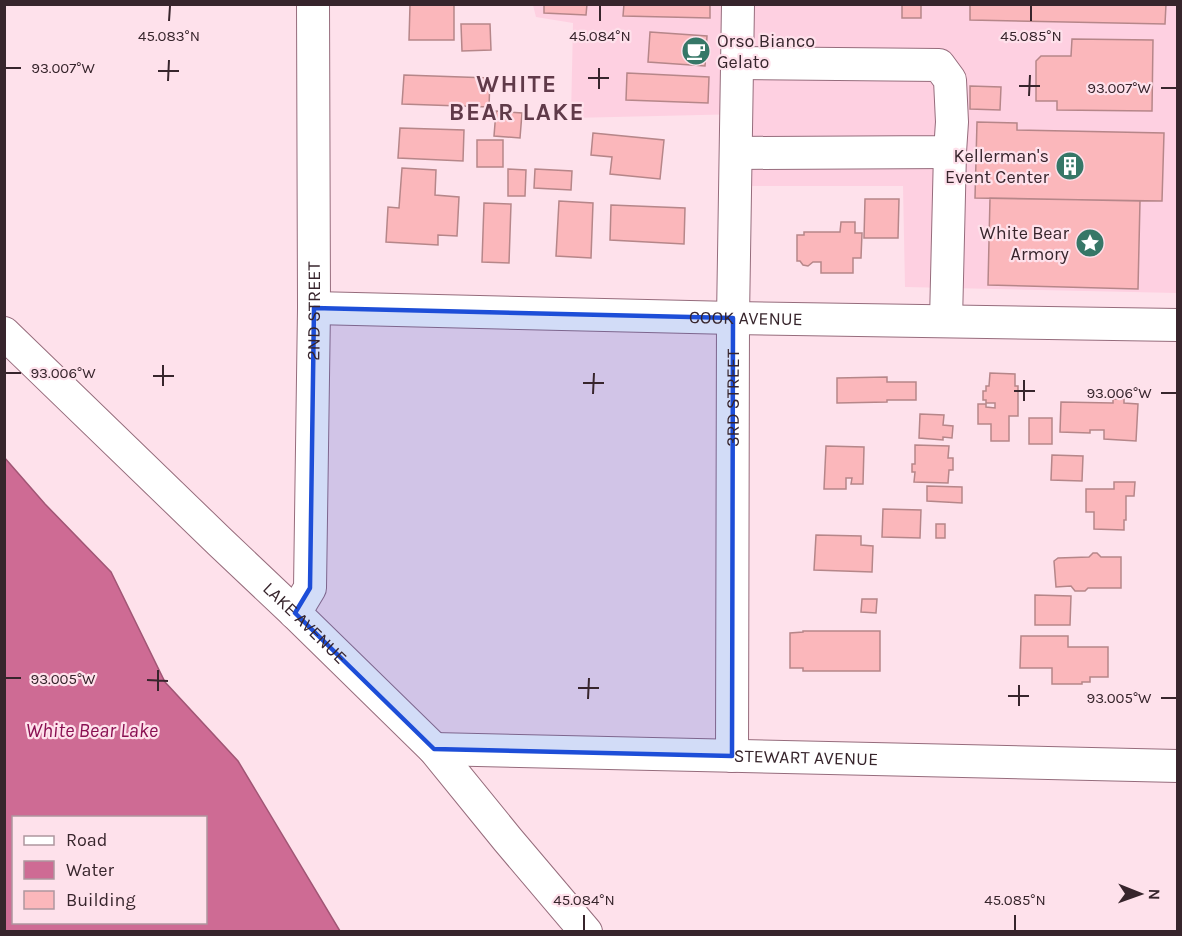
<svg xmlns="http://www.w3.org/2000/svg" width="1182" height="936" viewBox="0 0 1182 936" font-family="Karla,sans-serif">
	<rect width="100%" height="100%" fill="#fee1eb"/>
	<path fill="#fed0e1" d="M533 5H1177V293L905 287 903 186H747L744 114 571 118 573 23 536 17Z"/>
	<path fill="#ce6b94" stroke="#a15675" stroke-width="1.5" fill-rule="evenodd" d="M4 457 45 504 111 572 165 682 238 761 340 931H5ZM14 818H206V922H14Z"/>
	<path fill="#fbb7bb" stroke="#b68689" stroke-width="1.5" d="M544 4H587L586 15 544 13Z
		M624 4H710V18L623 16Z
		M902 4H921V18H902Z
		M970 4H1166L1165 24 970 20Z
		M410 5H454V40H409Z
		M461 24H490L491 50 462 51Z
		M650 32 707 36 705 66 648 62Z
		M1072 39 1153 40 1152 111 1057 110V101H1036V61L1041 56H1071Z
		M627 73 709 77 708 103 626 100Z
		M404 75 490 78 489 107 402 104Z
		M970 86 1001 87 1000 110 970 109Z
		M496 111 522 113 520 138 494 136Z
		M977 122 1017 123V130L1164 133 1162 201 975 198Z
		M400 128 464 130 463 161 398 158Z
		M593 133 664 140 660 179 610 174 612 157 591 155Z
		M477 140H503V167H477Z
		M402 168 436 170 435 195 459 197 457 236 438 235V245L386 242 388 207 399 208Z
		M508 169 526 170 525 196H508Z
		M535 169 572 171 571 190 534 188Z
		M990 198 1140 201 1138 289 988 285Z
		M865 199H899L898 238H864Z
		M559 201 593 203 591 258 556 256Z
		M484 203 511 204 509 263 482 262Z
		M611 205 685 208 684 244 610 240Z
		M841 222H855V233H862L861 258H853V273H821V262H813L808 266 803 265 800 261H797V235H804V232H840Z
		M990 373 1015 374V386H1018V416H1009V441H991V424H978V404H986V407L995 408V403H986V400H983V391H986V386H989Z
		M887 377V382H916V400H887V402L837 403V378Z
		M1113 399H1124V403L1138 404 1136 441 1104 439V430H1090V433L1060 432 1061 402 1113 403Z
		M920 414 944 415 943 425 953 426 952 438 943 437V440L919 438Z
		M1029 418H1052V444H1029Z
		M915 445 949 446 948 458H953V470H949L948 483 914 482 915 472H912V464H915Z
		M826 446 864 447 863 484H851L852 478H846V489H824Z
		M1052 455 1083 456 1082 481 1051 480Z
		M1114 482H1135L1134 496H1126V520H1124V530L1094 529V512H1086V489H1114Z
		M927 486 962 487V503L927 501Z
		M883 509 921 510 920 538 882 537Z
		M936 524H945V538H936Z
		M816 535 861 536V545L873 546 872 572 814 570Z
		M1093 553H1097L1101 557H1121V588H1088L1085 591H1075L1071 586 1056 587 1054 561 1058 558 1089 557Z
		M1035 595 1071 596 1070 625H1035Z
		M862 599H877L876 613 861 612Z
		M803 631H880V671H803V668H790V633L803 632Z
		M1021 636H1068V647H1108V677H1090V682H1082V684H1052V668H1020Z"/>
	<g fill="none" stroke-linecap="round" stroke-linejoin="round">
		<g stroke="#966c7c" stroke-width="34">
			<g id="minor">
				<path d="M736 153 950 152 952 122 950 80 939 65 737 63"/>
				<path id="s1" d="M314 308 733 318 1178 325"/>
				<path d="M946 321 950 152"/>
				<path id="s2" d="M4 333 220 542 295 613 434 749 508 840 586 932"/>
				<path id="s3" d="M295 613 310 588 314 308 313 4"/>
				<path id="s4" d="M434 749 1178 766"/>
				<path id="s5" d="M732 756 733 318 738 4"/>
			</g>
		</g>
		<use href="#minor" stroke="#fff" stroke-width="32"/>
	</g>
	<path fill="#1d4ed8" fill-opacity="0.2" stroke="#1d4ed8" stroke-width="4.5" stroke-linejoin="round" d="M314 308 733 318 732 756 434 749 295 613 310 588Z"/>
	<path fill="none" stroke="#37252c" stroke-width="2" d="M169 21 170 6M600 21V6M1031 21V6M6 68H21M158 71H179M588 78H609M168 81 169 60M1019 86H1040M1161 88H1176M599 89V68M1029 96 1030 75M6 373H21M153 376H174M583 383H604M163 386V365M1014 391H1035M1161 393H1176M593 394 594 373M1024 401V380M6 678H21M147 680 168 681M578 688H599M158 691V670M1008 696H1029M1161 698H1176M588 699 589 678M1019 706V685M584 930V915M1015 930V915"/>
	<defs>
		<g id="cafe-disc" transform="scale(1.5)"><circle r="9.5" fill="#367767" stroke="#fee1eb"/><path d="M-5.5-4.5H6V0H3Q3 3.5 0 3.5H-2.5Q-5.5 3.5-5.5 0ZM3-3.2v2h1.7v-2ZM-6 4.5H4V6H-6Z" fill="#fff"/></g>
		<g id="building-disc" transform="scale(1.5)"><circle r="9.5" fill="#367767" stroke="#fee1eb"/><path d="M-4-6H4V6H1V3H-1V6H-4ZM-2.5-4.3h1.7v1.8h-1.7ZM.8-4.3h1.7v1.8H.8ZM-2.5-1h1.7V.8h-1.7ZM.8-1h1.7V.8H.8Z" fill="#fff"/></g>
		<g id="sight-disc" transform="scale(1.5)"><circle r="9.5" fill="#367767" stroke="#fee1eb"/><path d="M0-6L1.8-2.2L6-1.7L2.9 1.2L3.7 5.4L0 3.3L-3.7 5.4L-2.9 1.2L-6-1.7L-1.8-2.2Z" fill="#fff"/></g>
	</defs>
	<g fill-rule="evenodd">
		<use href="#cafe-disc" x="696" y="51"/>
		<use href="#building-disc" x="1070" y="166"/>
		<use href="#sight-disc" x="1090" y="243"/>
	</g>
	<g text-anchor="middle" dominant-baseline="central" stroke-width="4.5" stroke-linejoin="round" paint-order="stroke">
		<g font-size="18" fill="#37252c" stroke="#fee1eb" text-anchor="end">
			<text x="717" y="41" text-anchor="start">Orso Bianco<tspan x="717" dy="21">Gelato</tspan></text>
			<text x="1049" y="156">Kellerman's<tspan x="1049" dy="21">Event Center</tspan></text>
			<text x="1069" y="233">White Bear<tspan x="1069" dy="21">Armory</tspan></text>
		</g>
		<g font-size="18" fill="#37252c" stroke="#fee1eb">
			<text stroke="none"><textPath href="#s3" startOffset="306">2ND STREET</textPath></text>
			<text stroke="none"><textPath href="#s1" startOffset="432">COOK AVENUE</textPath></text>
			<text stroke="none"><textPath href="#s5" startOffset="358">3RD STREET</textPath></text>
			<text stroke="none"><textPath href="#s2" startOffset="418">LAKE AVENUE</textPath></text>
			<text stroke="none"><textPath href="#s4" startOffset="372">STEWART AVENUE</textPath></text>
		</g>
		<g font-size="20" font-style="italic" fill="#8a1052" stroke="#fee1eb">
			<text x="92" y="730">White Bear Lake</text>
		</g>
		<g font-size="24" font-weight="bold" letter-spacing="1.5" fill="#603a49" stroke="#fee1eb">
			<text x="517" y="84">WHITE<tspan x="517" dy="28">BEAR LAKE</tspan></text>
		</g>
	</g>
	<g font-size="15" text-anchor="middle" fill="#37252c" stroke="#fee1eb" stroke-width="4.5" stroke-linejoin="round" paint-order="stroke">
		<text x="169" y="41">45.083°N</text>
		<text x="600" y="41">45.084°N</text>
		<text x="1031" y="41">45.085°N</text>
		<text x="63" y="73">93.007°W</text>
		<text x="1119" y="93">93.007°W</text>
		<text x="63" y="378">93.006°W</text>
		<text x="1119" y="398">93.006°W</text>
		<text x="63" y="684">93.005°W</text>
		<text x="1119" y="703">93.005°W</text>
		<text x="584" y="905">45.084°N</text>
		<text x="1015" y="905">45.085°N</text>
	</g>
	<rect width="1182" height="936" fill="none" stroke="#37252c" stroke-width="12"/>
	<rect x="12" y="816" width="195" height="108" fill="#fee1eb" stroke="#ae969f" stroke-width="1.5"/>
	<rect x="24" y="836" width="30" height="9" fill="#ffffff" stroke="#ae969f" stroke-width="1.5"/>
	<text x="66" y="846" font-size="18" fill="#37252c">Road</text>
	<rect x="24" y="861" width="30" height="18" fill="#ce6b94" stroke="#ae969f" stroke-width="1.5"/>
	<text x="66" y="876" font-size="18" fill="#37252c">Water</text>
	<rect x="24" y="891" width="30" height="18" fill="#fbb7bb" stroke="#ae969f" stroke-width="1.5"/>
	<text x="66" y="906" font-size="18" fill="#37252c">Building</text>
	<g transform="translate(1140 894) rotate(91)" stroke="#fee1eb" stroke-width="4.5" paint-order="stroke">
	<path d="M0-4.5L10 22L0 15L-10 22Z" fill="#37252c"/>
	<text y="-9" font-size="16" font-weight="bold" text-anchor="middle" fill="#37252c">N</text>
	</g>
</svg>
